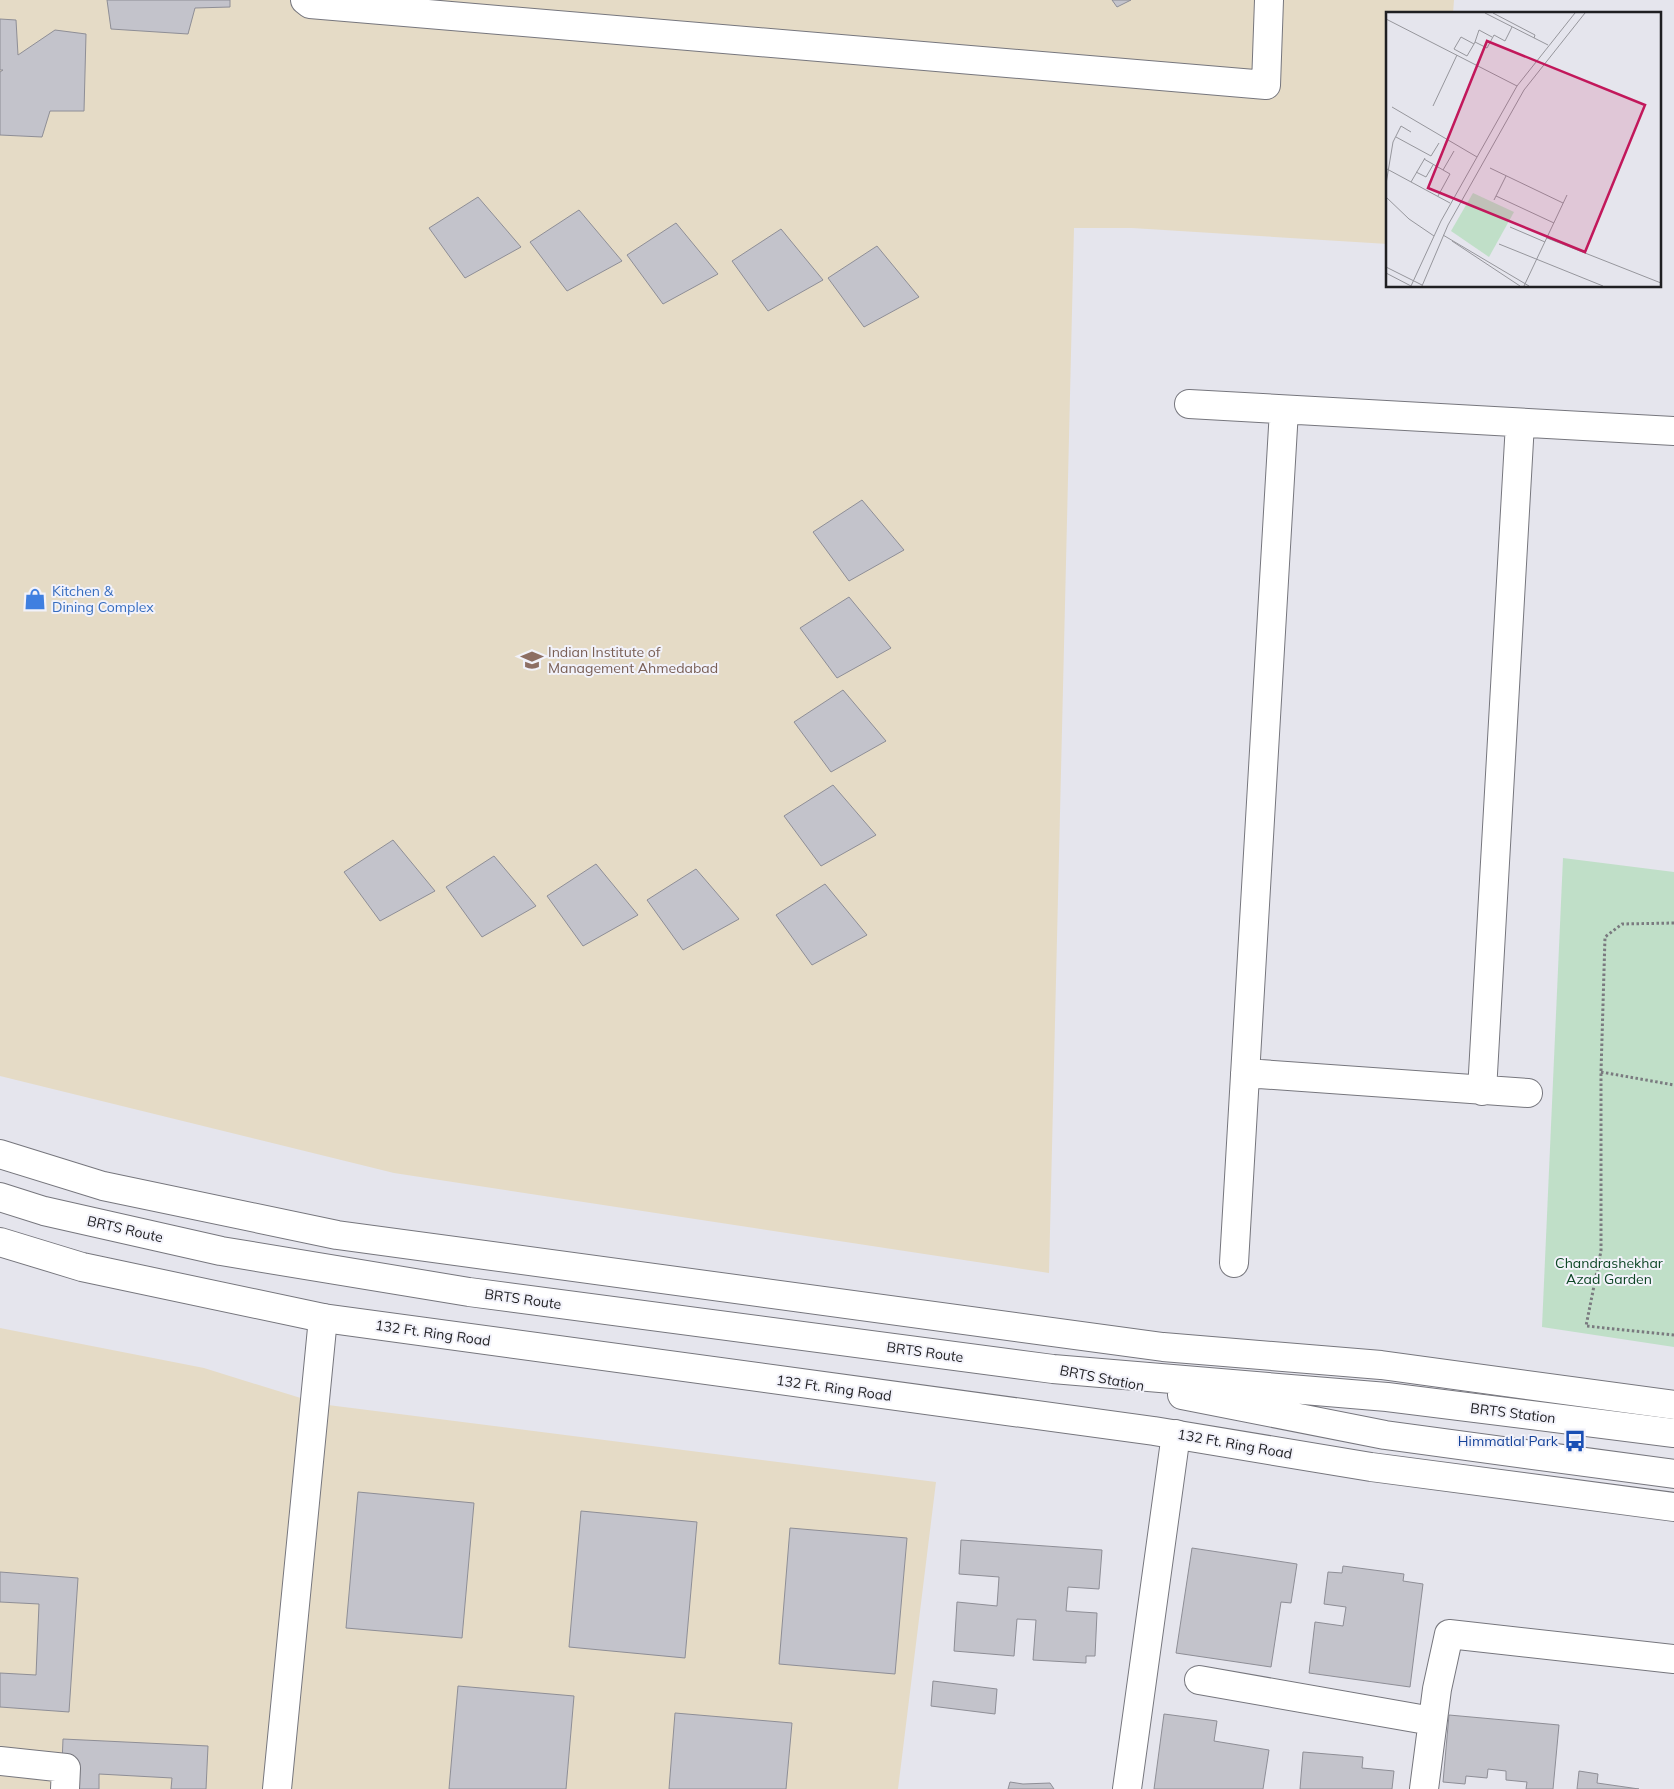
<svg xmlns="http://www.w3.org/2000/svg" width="1674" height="1789" viewBox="0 0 1674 1789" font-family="Mulish,sans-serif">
	<rect width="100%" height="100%" fill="#e5e5ed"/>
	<path fill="#e5dbc6" d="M0 0H1454L1453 14H1388V244L1132 228H1074L1049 1273 394 1173 0 1076Z
		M0 1328 204 1368 320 1404 936 1482 898 1789H0Z"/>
	<path fill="#c0dfc8" d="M1563 858 1674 872V1347L1542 1327Z"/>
	<path fill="#c3c3cb" stroke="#8e8e96" d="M107 0H230V7L195 8 188 34 111 29Z
		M1112 0H1131L1117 7Z
		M0 19 16 20 18 55 55 30 86 34 84 111H50L42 137 0 135V72L3 70H0Z
		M478 197 521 247 465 278 429 228Z
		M579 210 622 261 567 291 530 242Z
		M676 223 718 274 663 304 627 255Z
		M781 229 823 280 768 311 732 261Z
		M877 246 919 297 864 327 828 278Z
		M862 500 904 550 849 581 813 532Z
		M849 597 891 648 837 678 800 628Z
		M843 690 886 741 831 772 794 722Z
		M833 785 876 835 821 866 784 816Z
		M393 840 435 891 380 921 344 872Z
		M494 856 536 906 482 937 446 887Z
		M596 864 638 915 583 946 547 896Z
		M696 869 739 919 683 950 647 900Z
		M825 884 867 935 812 965 776 915Z
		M358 1492 474 1503 462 1638 346 1628Z
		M581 1511 697 1522 685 1658 569 1647Z
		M790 1528 907 1538 895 1674 779 1664Z
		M961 1540 1102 1550 1099 1589 1068 1587 1066 1611 1097 1613 1095 1656H1086V1663L1033 1660 1036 1620 1017 1619 1014 1656 954 1651 957 1602 997 1606 999 1577 959 1574Z
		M1192 1548 1297 1564 1291 1603 1281 1602 1271 1667 1176 1653Z
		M1343 1566 1404 1574 1403 1581 1423 1584 1410 1687 1309 1673 1315 1622 1343 1626 1346 1607 1324 1604 1328 1572 1342 1573Z
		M0 1572 78 1578 69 1712 0 1707V1673L36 1675 39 1604 0 1602Z
		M933 1681 997 1689 995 1714 931 1706Z
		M458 1686 574 1696 566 1789H449Z
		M675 1713 792 1723 786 1789H669Z
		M1164 1714 1217 1721 1214 1741 1269 1750 1263 1789H1154Z
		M1449 1715 1559 1725 1553 1789H1526L1527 1782 1506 1780V1771L1488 1769 1487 1778 1466 1776 1465 1784 1443 1782Z
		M63 1739 208 1746 206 1789H171L172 1778 99 1774V1789H61Z
		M1303 1752 1363 1757 1362 1768 1394 1771 1392 1789H1300Z
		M1579 1771 1598 1774 1597 1783 1639 1789H1577Z
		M1010 1782 1023 1784 1050 1783 1054 1789H1008Z"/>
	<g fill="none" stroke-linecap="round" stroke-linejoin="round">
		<g stroke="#76767d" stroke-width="30">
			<path id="minor" d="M305 0 310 4 1266 85 1269 0
				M1189 404 1674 431
				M1245 1073 1528 1093
				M1482 1091 1520 423
				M0 1197 44 1211 221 1251 469 1292 1053 1369 1387 1397 1674 1433
				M1234 1263 1284 410
				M1182 1395 1385 1435 1674 1474
				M1199 1680 1432 1721
				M0 1761 66 1768 65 1789
				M277 1789 323 1318
				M1127 1789 1176 1434
				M1424 1789 1437 1689 1449 1634 1674 1659"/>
		</g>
		<g stroke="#76767d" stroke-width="30">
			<path id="major" d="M0 1154 103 1186 337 1235 1163 1347 1381 1365 1674 1405
				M0 1242 82 1267 323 1318 1154 1431 1371 1467 1674 1507"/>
		</g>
		<path stroke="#7a7a7f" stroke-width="3" stroke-dasharray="2.5 2.5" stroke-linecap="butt" d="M1674 923 1622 924 1605 937 1601 1072V1251L1586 1326 1674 1335
			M1601 1072 1674 1085"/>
		<use href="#minor" stroke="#fff" stroke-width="28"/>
		<use href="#major" stroke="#fff" stroke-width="28"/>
	</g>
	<defs>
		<g id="shop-bare" transform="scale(1.725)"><path d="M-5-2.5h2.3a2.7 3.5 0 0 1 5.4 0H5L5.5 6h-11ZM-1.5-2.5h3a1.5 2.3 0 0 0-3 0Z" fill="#3f7fe0" stroke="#f2f2fa" stroke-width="2.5" paint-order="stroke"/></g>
		<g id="university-bare" transform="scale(1.725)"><path d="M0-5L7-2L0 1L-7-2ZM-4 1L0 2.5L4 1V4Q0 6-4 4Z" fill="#8d6e63" stroke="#f2f2fa" stroke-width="2.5" paint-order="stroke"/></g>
		<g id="bus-bare" transform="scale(1.725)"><path d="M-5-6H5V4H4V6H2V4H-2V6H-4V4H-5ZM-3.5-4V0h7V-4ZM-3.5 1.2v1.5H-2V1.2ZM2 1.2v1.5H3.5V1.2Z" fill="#1a4fb4" stroke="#f2f2fa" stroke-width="2.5" paint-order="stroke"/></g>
	</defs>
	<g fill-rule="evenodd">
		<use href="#shop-bare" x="35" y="599"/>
		<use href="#university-bare" x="532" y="660"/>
		<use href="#bus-bare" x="1575" y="1441"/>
	</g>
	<g text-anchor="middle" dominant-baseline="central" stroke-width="4" stroke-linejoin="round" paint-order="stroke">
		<g font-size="14" fill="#366cbe" stroke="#f2f2fa" text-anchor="start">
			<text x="52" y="591">Kitchen &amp;<tspan x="52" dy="16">Dining Complex</tspan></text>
		</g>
		<g font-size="14" fill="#785e54" stroke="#f2f2fa" text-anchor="start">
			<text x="548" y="652">Indian Institute of<tspan x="548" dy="16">Management Ahmedabad</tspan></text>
		</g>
		<g font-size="14" fill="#1f1f22" stroke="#f2f2fa">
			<text transform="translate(125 1229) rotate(13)">BRTS Route</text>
			<text transform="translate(523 1299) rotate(8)">BRTS Route</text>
			<text transform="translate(433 1333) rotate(8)">132 Ft. Ring Road</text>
			<text transform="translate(925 1352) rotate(8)">BRTS Route</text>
			<text transform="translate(1102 1378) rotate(11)">BRTS Station</text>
			<text transform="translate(834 1388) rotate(8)">132 Ft. Ring Road</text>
			<text transform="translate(1513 1413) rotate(7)">BRTS Station</text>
			<text transform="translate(1235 1444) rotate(10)">132 Ft. Ring Road</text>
		</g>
		<g font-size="14" fill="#0d4625" stroke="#f2f2fa">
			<text x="1609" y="1263">Chandrashekhar<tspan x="1609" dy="16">Azad Garden</tspan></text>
		</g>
		<g font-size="14" fill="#164399" stroke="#f2f2fa" text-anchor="end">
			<text x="1558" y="1441">Himmatlal Park</text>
		</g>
	</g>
	<g transform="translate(1386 12)">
		<rect width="275" height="275" fill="#e5e5ed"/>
		<path d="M87 181 128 200 103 245 65 219Z" fill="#c0dfc8"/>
		<path fill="none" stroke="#96969c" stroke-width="1" d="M99 1 162 33M107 1 149 23 148 26M0 7 131 74M89 30 93 18 106 25M88 32 75 25 68 37 81 44 88 32 89 30 101 36 108 23 119 29 126 15M47 94 71 43M6 95 91 145M10 125 45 144 53 131M38 147 64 162 52 184M104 156 177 191M1 157 64 191M57 158 68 139M30 160 40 165 47 153M25 170 39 146M0 172 7 130 15 114 25 120M110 184 168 211M0 185 23 207 48 224M108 188 120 164M124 215 159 230M57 223 143 274M161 226 275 271M66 229 134 274M113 232 217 274M0 255 36 273M0 261 25 274M25 274 55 209 131 74 189 1M36 274 62 213 138 78 199 1M138 274 181 183"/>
		<path fill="#c2185b" fill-opacity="0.15" stroke="#c2185b" stroke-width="2.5" d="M101 29 259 93 199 240 42 176Z"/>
		<rect width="275" height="275" fill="none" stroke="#1f1f22" stroke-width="2.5"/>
	</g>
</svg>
